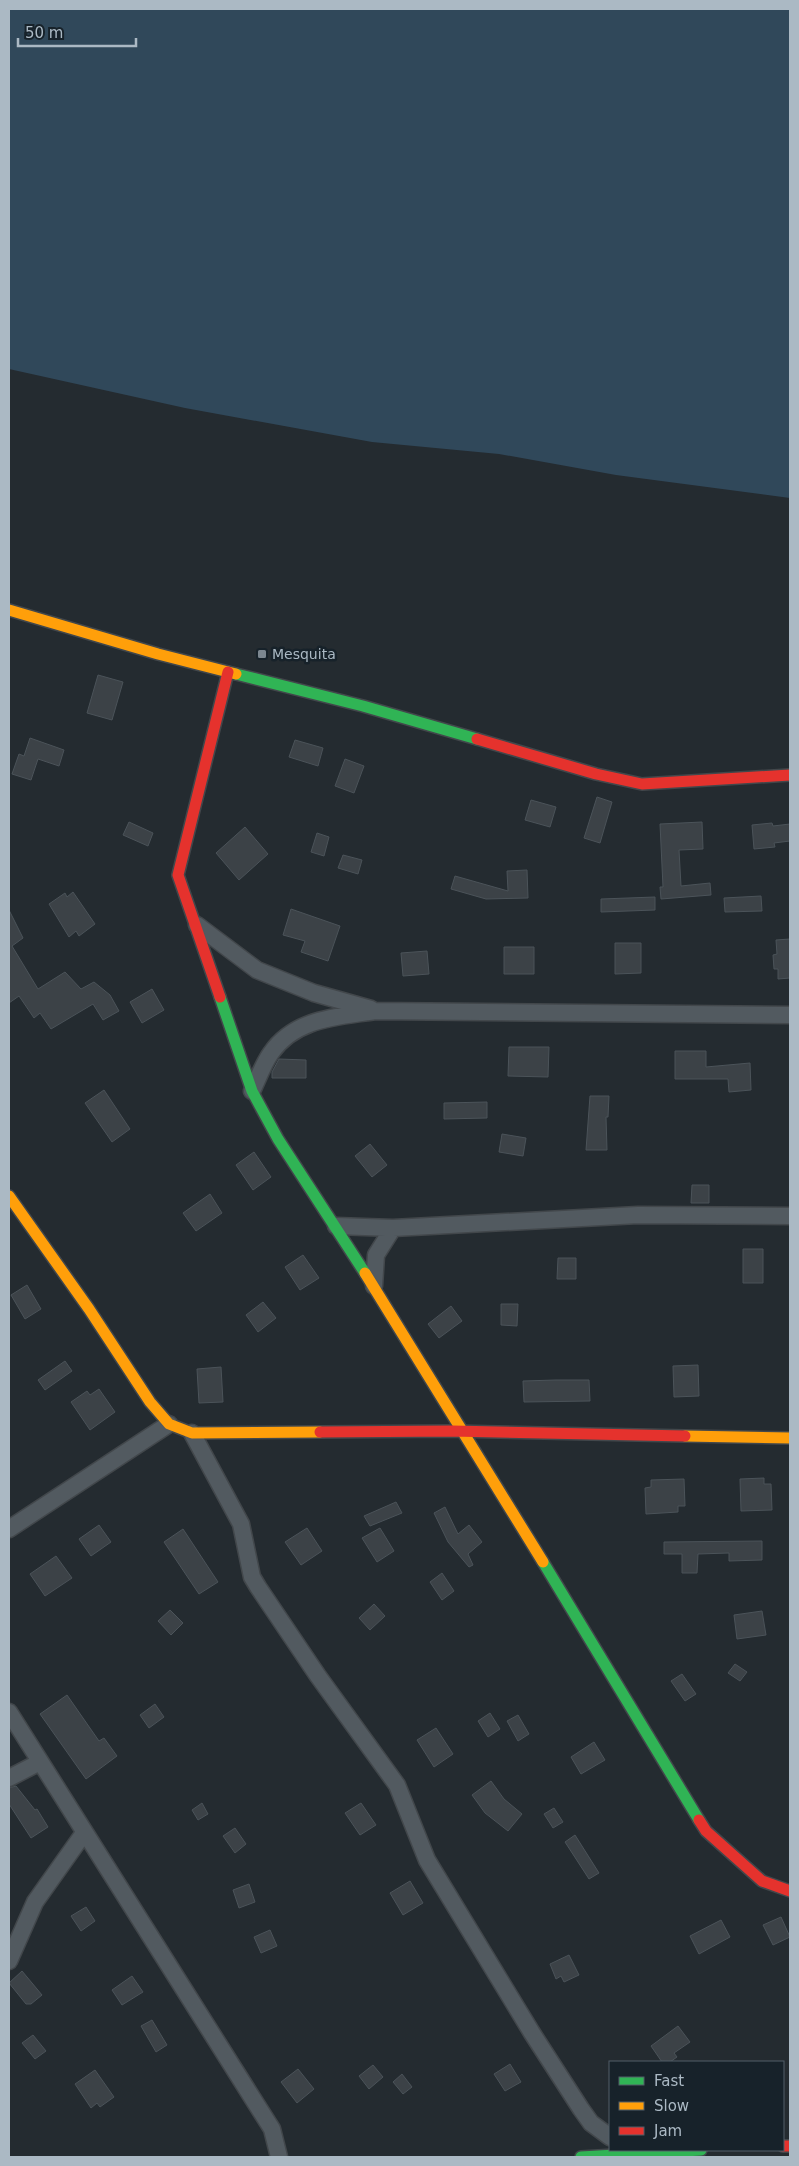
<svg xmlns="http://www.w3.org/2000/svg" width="799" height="2166" viewBox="0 0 799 2166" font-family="'DejaVu Sans',sans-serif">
	<rect width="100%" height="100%" fill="#242b30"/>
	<path fill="#30485a" d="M9 9H790V498L616 475 499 454 372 442 185 408 9 369Z"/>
	<path fill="#3c4247" stroke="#4b5359" d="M98 675 123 682 112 720 87 713Z
		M30 738 64 750 59 766 38 759 31 780 12 774 19 754 24 756Z
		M295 740 323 748 318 766 289 757Z
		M345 759 364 766 354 793 335 786Z
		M597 797 612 802 600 843 584 838Z
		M531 800 556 807 550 827 525 820Z
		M129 822 153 833 148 846 123 835Z
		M702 822 703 849 679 850 681 886 710 883 711 895 661 899 660 887H663L660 824Z
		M772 823 773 826 790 824V841L774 843 775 847 754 849 752 825Z
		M245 827 268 854 239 880 216 853Z
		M317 833 329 837 324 856 311 852Z
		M343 855 362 860 358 874 338 868Z
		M527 870 528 898 486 899 451 889 455 876 508 891 507 871Z
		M73 892 95 924 79 936 76 931 69 937 49 904 65 893 67 897Z
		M761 896 762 911 725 912 724 898Z
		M655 897V910L601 912V899Z
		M291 909 340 926 328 961 301 952 305 941 283 935Z
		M9 910 23 938 12 946 38 989 65 972 81 989 94 982 110 995 119 1011 103 1020 93 1004 51 1029 40 1013 34 1018 19 996 9 1003Z
		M790 939V978L778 979V969H774L773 955 777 954 776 940Z
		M615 943H641V973L615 974Z
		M504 947H534V974H504Z
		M427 951 429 974 403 976 401 953Z
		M152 989 164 1010 142 1023 130 1002Z
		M509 1047H549L548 1077 508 1076Z
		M675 1051H706V1067L750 1063 751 1090 729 1092 728 1079H675Z
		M279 1059 306 1060V1078H272V1072Z
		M104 1090 130 1129 112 1142 85 1103Z
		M590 1096H609L608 1117H606L607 1150H586Z
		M487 1102V1118L444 1119V1103Z
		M502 1134 526 1138 523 1156 499 1152Z
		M370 1144 387 1165 372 1177 355 1156Z
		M254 1152 271 1177 253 1190 236 1165Z
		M692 1185H709V1203H691Z
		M210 1194 222 1213 196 1231 183 1213Z
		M743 1249H763V1283H743Z
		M303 1255 319 1278 300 1290 285 1267Z
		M558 1258H576V1279H557Z
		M27 1285 41 1309 25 1319 11 1295Z
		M263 1302 276 1318 258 1332 246 1315Z
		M501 1304H518L517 1326 501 1325Z
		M451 1306 462 1321 439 1338 428 1324Z
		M65 1361 72 1371 45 1390 38 1380Z
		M698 1365 699 1396 674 1397 673 1366Z
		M221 1367 223 1402 199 1403 197 1369Z
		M556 1380H589L590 1401 524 1402 523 1381Z
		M99 1389 115 1412 90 1430 71 1402 87 1391 90 1395Z
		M764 1478V1484H771L772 1510 741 1511 740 1479Z
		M684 1479 685 1506H678V1512L646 1514 645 1488 651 1487V1480Z
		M396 1502 402 1513 370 1526 364 1516Z
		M445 1507 458 1534 469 1525 482 1542 468 1554 473 1565 469 1567 448 1542 434 1513Z
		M99 1525 111 1542 91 1556 79 1539Z
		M307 1528 322 1551 301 1565 285 1542Z
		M380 1528 394 1551 377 1562 362 1538Z
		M183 1529 218 1582 199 1594 164 1542Z
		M762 1541V1560L729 1561V1553L698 1554 697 1573H682V1554H664V1542Z
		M56 1556 72 1578 45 1596 30 1574Z
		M442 1573 454 1591 442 1600 430 1582Z
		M374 1604 385 1616 370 1630 359 1618Z
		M170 1610 183 1623 171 1635 158 1621Z
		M762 1611 766 1635 737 1639 734 1615Z
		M735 1664 747 1672 740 1681 728 1673Z
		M682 1674 696 1694 685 1701 671 1681Z
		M67 1695 99 1741 104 1738 117 1756 86 1779 40 1714Z
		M155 1704 164 1717 149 1728 140 1715Z
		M490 1713 500 1729 488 1737 478 1721Z
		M518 1715 529 1734 518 1741 507 1721Z
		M436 1728 453 1754 434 1767 417 1740Z
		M594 1742 605 1760 581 1774 571 1757Z
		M491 1781 504 1799 522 1814 508 1831 485 1813 472 1795Z
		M16 1786 35 1810 37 1809 48 1827 31 1838 9 1804V1788Z
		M202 1803 208 1814 198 1820 192 1810Z
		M361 1803 376 1825 360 1835 345 1813Z
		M554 1808 563 1822 553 1828 544 1814Z
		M235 1828 246 1844 235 1853 223 1836Z
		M575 1835 599 1873 589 1879 565 1842Z
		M410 1881 423 1903 403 1915 390 1893Z
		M249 1884 255 1902 239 1908 233 1890Z
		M86 1907 95 1921 81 1931 71 1916Z
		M781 1917 790 1937 773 1945 763 1925Z
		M721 1920 730 1937 699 1954 690 1936Z
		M270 1930 277 1946 261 1953 254 1937Z
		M569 1955 579 1975 564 1982 561 1976 556 1979 550 1964Z
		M22 1971 42 1995 31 2004H26L9 1983Z
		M132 1976 143 1992 122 2005 112 1990Z
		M152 2020 167 2045 156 2052 141 2026Z
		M678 2026 690 2042 674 2053 677 2057 670 2062H662L651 2046Z
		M33 2035 46 2051 35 2059 22 2043Z
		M510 2064 521 2082 505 2091 494 2074Z
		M373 2065 383 2077 369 2089 359 2076Z
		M298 2069 314 2089 297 2103 281 2082Z
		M95 2070 114 2097 100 2107 97 2103 91 2108 75 2084Z
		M402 2074 412 2087 403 2094 393 2082Z"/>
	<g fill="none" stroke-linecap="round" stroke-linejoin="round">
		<g stroke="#42474b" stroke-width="19">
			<path id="street" d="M197 925 257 970 314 993 371 1009
				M252 1091C258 1079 263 1064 271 1053 295 1018 337 1017 375 1011L790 1015
				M336 1226 393 1228 638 1215 790 1216
				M374 1286 376 1255 393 1228
				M192 1433 241 1524 252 1577 258 1587 318 1676 397 1785 427 1860 532 2033 581 2109 591 2123 610 2137
				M9 1529 169 1424
				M9 1712 272 2129 279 2157
				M9 1778 40 1762
				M9 1961 35 1902 84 1833"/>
		</g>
		<g stroke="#42474b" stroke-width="14">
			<path id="fast" d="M236 674 363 706 477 739
				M220 997 252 1091 278 1139 365 1273
				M543 1562 699 1820
				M581 2157 701 2150"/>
		</g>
		<g stroke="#42474b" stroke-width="14">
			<path id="slow" d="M9 610 158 654 236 674
				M9 1196 89 1309 150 1402 169 1424 192 1433 320 1432
				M365 1273 543 1562
				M685 1436 790 1438"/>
		</g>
		<g stroke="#42474b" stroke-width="14">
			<path id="jam" d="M477 739 596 774 642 784 790 775
				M220 997 178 875 228 672
				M320 1432 452 1431 685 1436
				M699 1820 706 1831 762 1881 790 1891
				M783 2146H790"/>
		</g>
		<use href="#street" stroke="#525a60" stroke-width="16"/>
		<use href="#fast" stroke="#30b455" stroke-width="11"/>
		<use href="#slow" stroke="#ff9f0a" stroke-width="11"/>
		<use href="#jam" stroke="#e5322d" stroke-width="11"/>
	</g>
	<rect fill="#7c8790" stroke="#17222a" stroke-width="2" x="257" y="649" width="10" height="10" rx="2.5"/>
	<g text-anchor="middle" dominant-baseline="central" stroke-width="5" stroke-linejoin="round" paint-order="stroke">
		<g font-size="14" fill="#abb9c4" stroke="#17222a" text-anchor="start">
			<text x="272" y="654">Mesquita</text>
		</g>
	</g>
	<rect width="799" height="2166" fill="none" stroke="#abb9c4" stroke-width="20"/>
	<rect x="609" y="2061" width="175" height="90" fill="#17222a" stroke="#525e68"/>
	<rect x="619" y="2077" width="25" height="8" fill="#30b455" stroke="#525e68"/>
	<text x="654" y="2086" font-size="15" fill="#abb9c4">Fast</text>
	<rect x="619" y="2102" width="25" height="8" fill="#ff9f0a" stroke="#525e68"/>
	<text x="654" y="2111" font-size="15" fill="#abb9c4">Slow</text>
	<rect x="619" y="2127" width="25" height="8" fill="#e5322d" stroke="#525e68"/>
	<text x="654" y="2136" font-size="15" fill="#abb9c4">Jam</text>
	<path d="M18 38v8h118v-8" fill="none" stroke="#abb9c4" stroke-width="2.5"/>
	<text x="25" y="38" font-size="15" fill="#abb9c4" stroke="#17222a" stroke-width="4" paint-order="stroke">50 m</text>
</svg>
